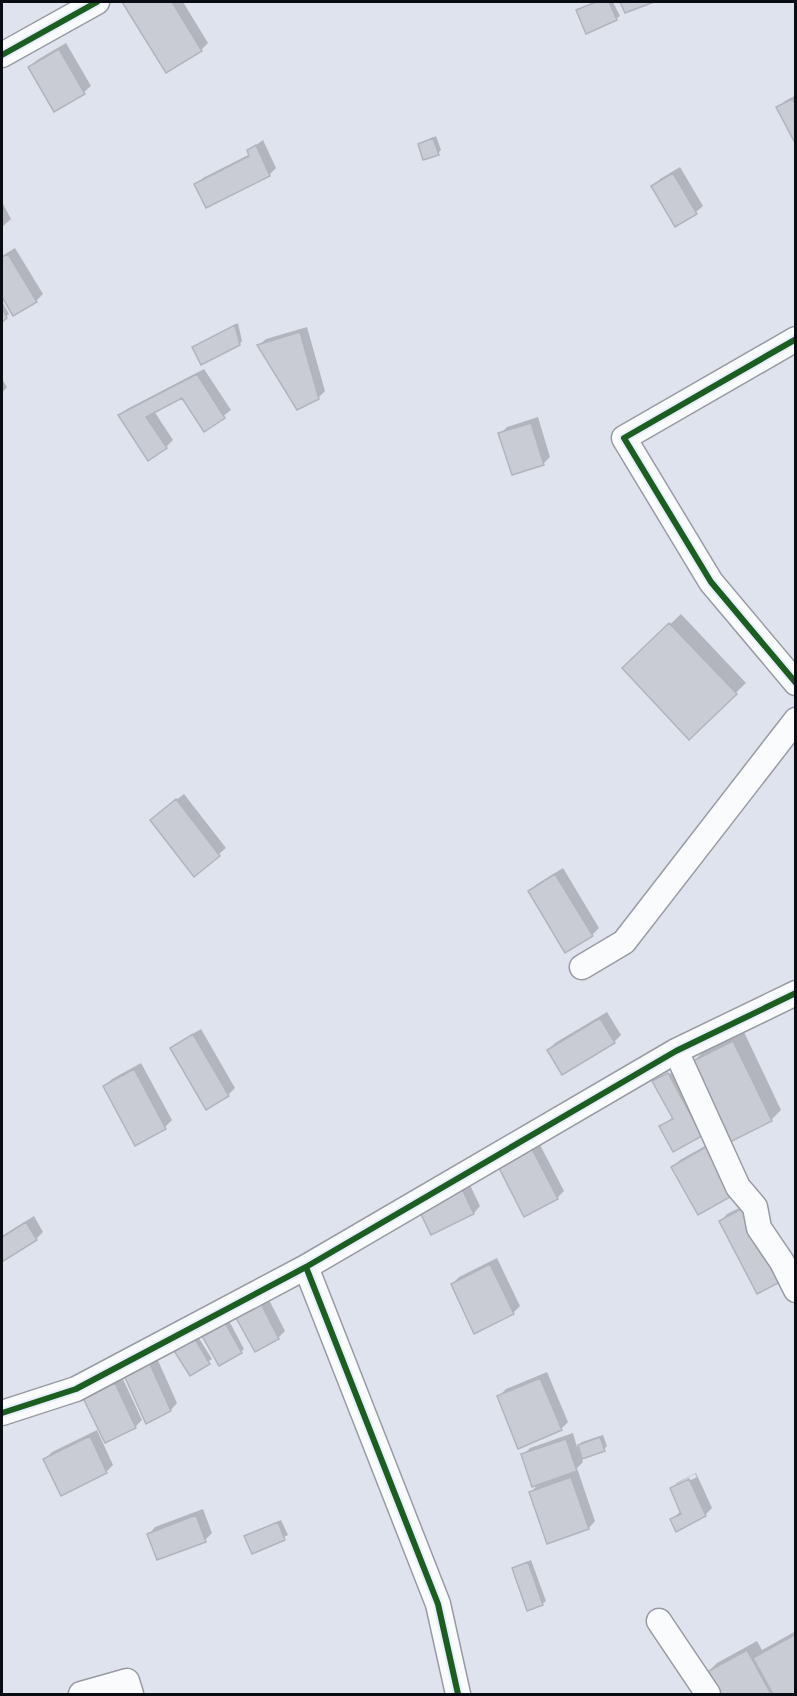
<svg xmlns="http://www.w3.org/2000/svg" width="797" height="1696" viewBox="0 0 797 1696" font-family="Commissioner,sans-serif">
	<rect width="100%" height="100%" fill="#dfe3ed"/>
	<path fill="#0003" fill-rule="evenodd" d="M124 2H183L208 43 201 50 167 71Z
		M594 2H613L620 16 616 19 578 11Z
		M66 43 91 86 84 92 30 67 37 60Z
		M796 95V142L778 108 785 101Z
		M436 136 441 150 438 153 419 144Z
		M263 140 276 168 269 175 196 185 203 178 250 154 249 150Z
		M680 167 703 206 696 212 675 225 653 186 660 179Z
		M2 202 11 219 2 227Z
		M15 248 43 294 36 301 14 314 2 294V256Z
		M3 303 9 314 2 320V304Z
		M238 323 242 341 239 344 194 347Z
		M307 327 325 391 318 398 259 345 266 339Z
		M204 369 231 410 205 430 182 396 154 411 173 440 166 447 120 415 127 409Z
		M2 379 7 387 2 393Z
		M538 417 550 457 543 464 500 434 507 427Z
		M681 614 746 683 689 738 624 668Z
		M184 794 226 848 195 874 159 813Z
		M563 868 599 928 592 935 530 891 537 884Z
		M607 1012 621 1035 614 1042 549 1050 555 1043Z
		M201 1029 235 1088 228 1095 172 1049 179 1042Z
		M744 1032 781 1110 771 1120 693 1062 703 1052Z
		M141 1063 172 1120 165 1127 105 1086 112 1079Z
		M675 1067 701 1135 661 1127 673 1117 654 1082 660 1076V1079L676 1070 674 1068 660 1075Z
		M719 1138 745 1184 673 1167 680 1160Z
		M538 1141 564 1191 557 1198 499 1165Z
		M469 1183 480 1206 474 1213 432 1233 420 1210Z
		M751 1202 758 1292 721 1221 727 1214Z
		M34 1216 43 1232 36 1239 2 1260V1236Z
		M497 1258 520 1306 513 1313 452 1284 459 1277Z
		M267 1296 285 1331 278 1338 237 1316Z
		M228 1319 244 1349 241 1352 206 1331Z
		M195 1332 212 1359 190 1374Z
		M156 1356 177 1403 171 1410 125 1374Z
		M547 1372 568 1422 561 1429 499 1396 506 1389Z
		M122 1377 142 1420 135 1427 85 1398Z
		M97 1430 113 1465 106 1472 45 1459 52 1452Z
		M573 1433 577 1447 582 1442 603 1435 607 1446 604 1449 581 1457 583 1462 572 1473 578 1471 595 1521 589 1528 531 1492 541 1481 523 1455 530 1448Z
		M696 1473 712 1508 705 1515 672 1519 681 1511 672 1488 678 1482ZM695 1474 697 1477 678 1486V1483Z
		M203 1509 212 1533 205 1540 149 1534 155 1527Z
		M281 1520 288 1535 253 1552 246 1537Z
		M531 1560 546 1601 542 1604 513 1568Z
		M796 1631V1694H719L707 1673 717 1663 757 1641 762 1650Z"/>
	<path fill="#c9ccd4" stroke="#b1b4bc" stroke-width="1.5" d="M122 2H172L202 51 166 73Z
		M596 2H609L617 20 586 34 576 10Z
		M620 2H654L625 13Z
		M59 49 85 94 54 112 28 67Z
		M792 99 796 105V145L776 107Z
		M433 138 439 155 423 160 418 144Z
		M256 145 270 176 206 208 194 184 249 156 247 150Z
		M673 173 697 214 675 227 651 186Z
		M8 254 37 302 13 316 2 297V257Z
		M2 308 7 318 2 322Z
		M235 325 240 345 201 365 192 347Z
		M300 332 319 399 297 410 257 345Z
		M197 374 225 418 204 432 182 398 146 417 167 448 148 461 118 415Z
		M531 423 544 465 512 475 498 433Z
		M669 623 737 694 689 740 622 668Z
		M176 799 220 856 194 877 150 820Z
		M555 874 593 936 565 953 528 891Z
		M600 1018 615 1043 562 1075 547 1050Z
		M193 1034 229 1096 206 1110 170 1048Z
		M733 1041 772 1121 730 1142 691 1062Z
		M134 1069 166 1129 135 1146 103 1086Z
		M668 1073 702 1136 673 1152 659 1126 673 1119 652 1081Z
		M711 1144 739 1192 698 1215 671 1167Z
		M531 1147 558 1199 524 1217 497 1164Z
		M462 1189 474 1214 431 1235 419 1210Z
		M743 1208 782 1281 757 1294 719 1221Z
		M26 1222 37 1240 2 1262V1237Z
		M490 1264 514 1314 474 1334 451 1284Z
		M260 1302 279 1339 255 1352 235 1316Z
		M224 1321 242 1353 219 1366 201 1334Z
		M192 1334 210 1364 190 1376 171 1346Z
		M149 1362 171 1411 146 1424 123 1373Z
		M540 1378 562 1430 518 1449 497 1396Z
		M115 1383 136 1428 105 1443 83 1398Z
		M90 1436 107 1473 61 1496 43 1459Z
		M600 1437 605 1451 582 1459 578 1445Z
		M566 1439 577 1471 532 1487 521 1454Z
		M571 1477 589 1529 547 1544 529 1492Z
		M689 1479 706 1516 676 1532 670 1519 681 1514 670 1488Z
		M196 1515 206 1542 157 1560 147 1534Z
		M278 1522 285 1540 252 1554 244 1536Z
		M528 1562 543 1605 527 1611 512 1568Z
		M796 1634V1694H773L753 1658Z
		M747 1650 771 1694H717L705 1673Z"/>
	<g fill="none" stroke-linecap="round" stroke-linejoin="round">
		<g stroke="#989ba3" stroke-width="27">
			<path id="minor" d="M2 55 97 2
				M796 339 624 438 711 582 796 683
				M582 967 624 942 796 720
				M676 1051 738 1187 755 1207 759 1228 782 1262 796 1290
				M306 1267 676 1051 796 993
				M2 1413 76 1389 306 1267 438 1604 458 1694
				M659 1621 708 1694
				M81 1694 127 1681 131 1694"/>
		</g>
		<use href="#minor" stroke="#fafbfc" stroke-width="24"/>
		<g stroke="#e8eefd" stroke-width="10">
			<path id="cycleway" d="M2 55 97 2
				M796 339 624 438 711 582 796 683
				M306 1267 676 1051 796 993
				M2 1413 76 1389 306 1267 438 1604 458 1694"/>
		</g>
		<use href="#cycleway" stroke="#1b5e20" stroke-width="6"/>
	</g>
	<rect width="797" height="1696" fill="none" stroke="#0a0c13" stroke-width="6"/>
</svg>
